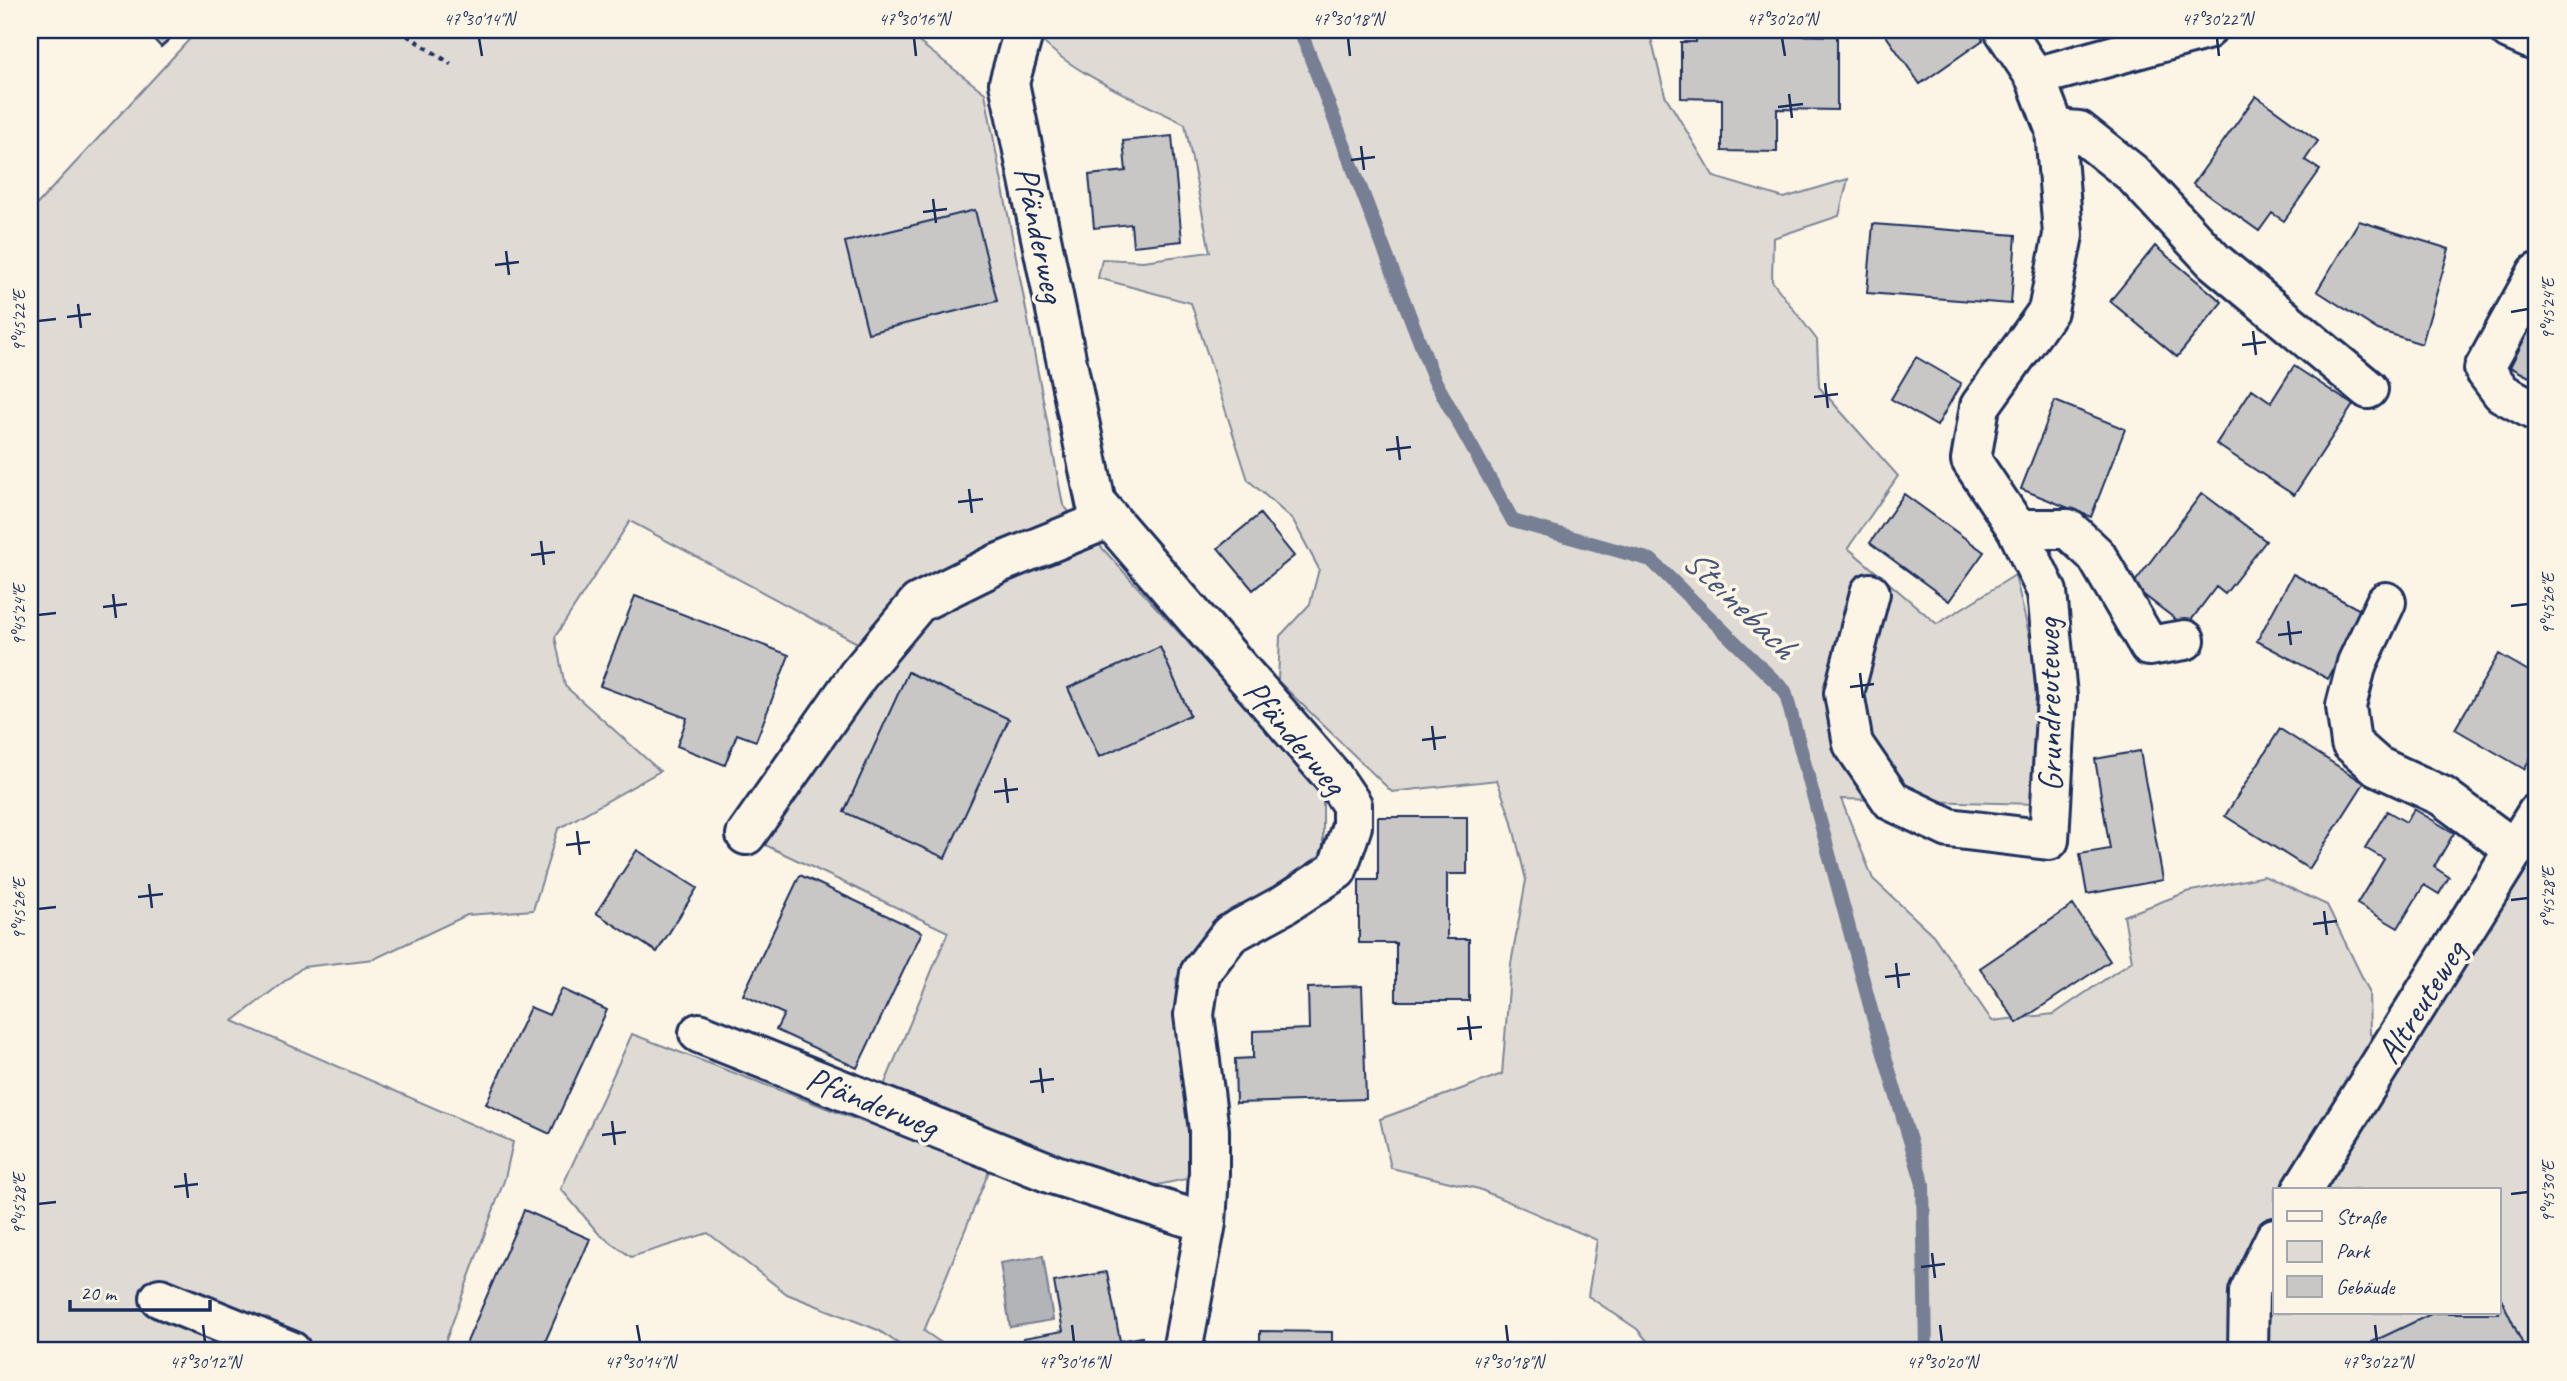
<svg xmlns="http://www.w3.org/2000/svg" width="2567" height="1381" viewBox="0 0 2567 1381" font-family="Caveat,sans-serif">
	<rect width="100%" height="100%" fill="#fcf5e5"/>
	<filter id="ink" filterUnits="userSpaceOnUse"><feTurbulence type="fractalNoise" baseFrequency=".0143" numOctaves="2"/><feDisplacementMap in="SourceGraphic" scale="14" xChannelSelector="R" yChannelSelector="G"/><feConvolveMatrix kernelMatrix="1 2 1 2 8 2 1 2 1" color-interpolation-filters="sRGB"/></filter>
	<g filter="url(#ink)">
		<path fill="#dfdbd4" stroke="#7d8599" stroke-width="2" fill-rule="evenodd" d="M198 30H903L985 93 1063 505 1323 791V857L1218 926 1176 979 1198 1148 1186 1179 1134 1190 991 1166 924 1331 953 1351H909L878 1330 787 1294 708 1233 631 1257 599 1234 561 1189 632 1034 868 1124 948 932 757 841 863 646 630 521 555 637 565 686 660 771 558 829 533 910 467 915 374 959 303 967 233 1021 513 1142 505 1178 442 1351H30V212Z
			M1032 30H1649L1665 95 1714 177 1784 198 1848 179 1839 216 1773 238 1772 281 1817 340 1819 387 1898 476 1848 548 1937 624 2015 575 2042 689 2037 804 1841 799 1873 879 1933 935 1992 1021 2054 1014 2132 961 2124 916 2187 892 2264 876 2327 905 2369 991 2370 1034 2384 1044 2537 816V1351H1656L1637 1329 1588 1296 1597 1240 1479 1189 1391 1168 1380 1119 1502 1074 1511 964 1526 880 1511 819 1497 780 1392 792 1278 681 1280 636 1310 604 1319 569 1293 520 1248 480 1191 303 1098 278 1102 259 1143 261 1210 252 1185 124C1140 101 1063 70 1032 30ZM2275 1190H2499V1313H2275Z"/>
		<path fill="#b2b4b8" stroke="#767f94" stroke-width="2" d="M1043 1256 1053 1320 1010 1327 1000 1263Z"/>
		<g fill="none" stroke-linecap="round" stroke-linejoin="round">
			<path stroke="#767f94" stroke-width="14" d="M1300 30 1434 379 1513 521 1651 560 1785 691 1873 1017 1923 1184 1926 1351"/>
		</g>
		<path fill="#c8c7c6" stroke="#1b2f5e" stroke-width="2" d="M145 30H180L161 47Z
			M1696 30H1789V35L1837 36V110L1777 109V152L1722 151V99L1681 98V42H1696Z
			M1882 30H1976L1983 40 1920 84Z
			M2256 96 2318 141 2305 160 2320 170 2284 221 2272 213 2259 231 2193 184Z
			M1172 136 1182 241 1133 246 1131 224 1094 228 1089 175 1126 171 1123 141Z
			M975 210 997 301 868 333 845 242Z
			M2359 221 2449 249 2422 344 2378 330 2317 291Z
			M1873 224 2016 235 2011 304 1867 293Z
			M2155 246 2222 302 2177 357 2110 301Z
			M2537 314V381L2510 367Z
			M1916 357 1961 383 1937 426 1891 399Z
			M2294 366 2353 405 2294 495 2216 444 2252 389 2271 402Z
			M2055 401 2125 429 2091 517 2021 489Z
			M2202 493 2266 541 2225 594 2216 587 2186 627 2132 586Z
			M1904 494 1984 552 1949 601 1870 543Z
			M1260 514 1294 556 1253 590 1218 548Z
			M2293 574 2364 612 2328 679 2257 641Z
			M635 596 789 655 756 741 737 734 725 765 677 746 687 718 600 686Z
			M1160 647 1190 715 1099 757 1068 688Z
			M2499 654 2537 676V748L2524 769 2455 729Z
			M908 672 1009 719 945 858 844 812Z
			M2280 729 2364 783 2309 869 2225 816Z
			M2140 751 2163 880 2087 894 2080 854 2110 849 2095 759Z
			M2414 809 2454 833 2434 867 2449 877 2439 894 2424 885 2398 928 2357 904 2384 859 2365 848 2387 811 2406 822Z
			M1378 817H1467V874H1447V939H1469V1001H1396V943H1359V880H1378Z
			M637 850 697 888 657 952 596 913Z
			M800 875 922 932 857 1068 776 1030 784 1014 743 995Z
			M2073 905 2110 961 2017 1023 1980 968Z
			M1362 986 1366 1099 1236 1103 1235 1059 1253 1058V1031L1309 1029 1308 988Z
			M562 989 607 1010 550 1134 486 1104 530 1007 549 1015Z
			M524 1210 590 1239 541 1351H463Z
			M1107 1272 1120 1341 1142 1337 1144 1351H1025L1023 1338 1063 1331 1054 1282Z
			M2499 1294 2526 1351H2376L2372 1342 2433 1313H2499Z
			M1260 1331 1332 1332V1351H1260Z
			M1564 1341 1565 1351H1483Z"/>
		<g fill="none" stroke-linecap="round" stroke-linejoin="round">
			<g stroke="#1b2f5e" stroke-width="44">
				<path id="minor" d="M1024 30 1009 83 1096 503 1333 777 1352 805V826L1337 870 1285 904 1230 934 1200 973 1194 1015 1209 1130V1173L1206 1223 1182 1351
					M2509 30 2537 42
					M2035 77 2206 30
					M2055 129 2079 131 2132 173 2214 261 2368 389
					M2537 273 2484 369 2502 393 2537 412
					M2017 529H2068L2096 555 2149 646 2185 640
					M1870 593 1844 693 1853 744 1892 801 1949 828 2049 840 2057 696 2047 592 2017 529 1971 460 1980 406 2048 311 2063 235 2055 129 2035 77 2004 30
					M2386 602 2357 663 2346 706 2351 743 2377 766 2442 796 2515 850
					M746 835 858 675 918 603 997 564 1108 519
					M699 1033 1055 1175 1206 1223
					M2302 1190 2537 813
					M160 1298 291 1351
					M2248 1351 2249 1292 2275 1238"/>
			</g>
			<path stroke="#1b2f5e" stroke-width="4.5" stroke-dasharray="5 5" stroke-linecap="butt" d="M399 30 451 64"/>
			<use href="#minor" stroke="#fcf5e5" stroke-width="38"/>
		</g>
	</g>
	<path fill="none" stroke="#1b2f5e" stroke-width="2.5" d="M479 38 482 56M914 38 916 56M1348 38 1350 56M1782 38 1785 56M2217 38 2219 56M1789 94 1792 118M1778 107 1803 104M1361 146 1364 170M1351 160 1375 157M933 199 936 223M923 212 947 209M506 251 509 275M495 265 519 262M78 304 81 328M2511 312 2528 309M67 317 91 314M38 321 56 319M2253 331 2256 355M2242 345 2266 342M1825 383 1828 408M1814 397 1838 394M1397 436 1400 460M1386 450 1411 447M969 489 972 513M958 502 983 499M541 541 544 565M531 555 555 552M113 594 116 618M2511 606 2528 604M103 607 127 604M38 615 56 613M2288 621 2291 645M2278 635 2302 632M1860 673 1863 698M1850 687 1874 684M1432 726 1435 750M1422 740 1446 737M1005 778 1008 803M994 792 1018 789M577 831 580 855M566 845 590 842M149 884 152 908M138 897 163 894M2511 900 2528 898M38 909 56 907M2324 911 2327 935M2313 924 2337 921M1896 963 1899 988M1885 977 1910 974M1468 1016 1471 1040M1457 1029 1482 1027M1040 1068 1043 1093M1030 1082 1054 1079M612 1121 615 1145M602 1135 626 1132M185 1173 188 1198M174 1187 198 1184M2511 1194 2528 1192M38 1204 56 1202M1932 1253 1935 1278M1921 1267 1945 1264M203 1325 205 1342M637 1325 640 1342M1072 1325 1074 1342M1506 1325 1508 1342M1940 1325 1942 1342M2375 1325 2377 1342"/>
	<g text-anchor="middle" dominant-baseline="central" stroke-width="7" stroke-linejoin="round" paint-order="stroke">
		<g font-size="35" fill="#1b2f5e" stroke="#fcf5e5">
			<text transform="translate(1040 234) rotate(78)">Pfänderweg</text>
			<text transform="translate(2049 705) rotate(-91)">Grundreuteweg</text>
			<text transform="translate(1295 737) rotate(50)">Pfänderweg</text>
			<text transform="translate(2421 1002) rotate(-58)">Altreuteweg</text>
			<text transform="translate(872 1102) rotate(22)">Pfänderweg</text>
		</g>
		<g font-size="37" font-style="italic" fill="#485779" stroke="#fcf5e5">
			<text transform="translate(1740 603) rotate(44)">Steinebach</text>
		</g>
	</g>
	<rect width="2567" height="1381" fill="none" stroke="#fcf5e5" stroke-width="77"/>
	<rect x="2273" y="1188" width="228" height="126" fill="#fcf5e5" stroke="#a2a6af" stroke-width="2"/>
	<rect x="2287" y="1211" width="35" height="10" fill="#fcf5e5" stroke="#a2a6af" stroke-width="2"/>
	<text x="2336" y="1224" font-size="21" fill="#1b2f5e">Straße</text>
	<rect x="2287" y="1241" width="35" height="21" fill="#dfdbd4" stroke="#a2a6af" stroke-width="2"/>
	<text x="2336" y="1258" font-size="21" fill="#1b2f5e">Park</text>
	<rect x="2287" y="1276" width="35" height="21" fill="#c8c7c6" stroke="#a2a6af" stroke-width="2"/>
	<text x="2336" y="1294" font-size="21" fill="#1b2f5e">Gebäude</text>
	<path d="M70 1300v10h140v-10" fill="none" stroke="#1b2f5e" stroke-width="3.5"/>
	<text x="80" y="1300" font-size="21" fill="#1b2f5e" stroke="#fcf5e5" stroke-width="5" paint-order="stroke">20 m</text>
	<rect x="38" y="38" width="2490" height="1304" fill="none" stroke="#1b2f5e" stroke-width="2.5"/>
	<g font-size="18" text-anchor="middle" fill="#1b2f5e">
		<text x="479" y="25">47°30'14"N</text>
		<text x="914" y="25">47°30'16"N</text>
		<text x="1348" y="25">47°30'18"N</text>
		<text x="1782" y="25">47°30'20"N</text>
		<text x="2217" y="25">47°30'22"N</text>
		<text transform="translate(2548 309) rotate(-90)" y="6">9°45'24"E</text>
		<text transform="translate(19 321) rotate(-90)" y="6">9°45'22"E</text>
		<text transform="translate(2548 604) rotate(-90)" y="6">9°45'26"E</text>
		<text transform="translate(19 615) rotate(-90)" y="6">9°45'24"E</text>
		<text transform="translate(2548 898) rotate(-90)" y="6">9°45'28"E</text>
		<text transform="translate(19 909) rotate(-90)" y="6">9°45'26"E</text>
		<text transform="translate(2548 1192) rotate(-90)" y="6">9°45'30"E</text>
		<text transform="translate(19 1204) rotate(-90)" y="6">9°45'28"E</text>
		<text x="205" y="1368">47°30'12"N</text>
		<text x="640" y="1368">47°30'14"N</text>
		<text x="1074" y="1368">47°30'16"N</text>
		<text x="1508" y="1368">47°30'18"N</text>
		<text x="1942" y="1368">47°30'20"N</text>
		<text x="2377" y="1368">47°30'22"N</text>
	</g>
</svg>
